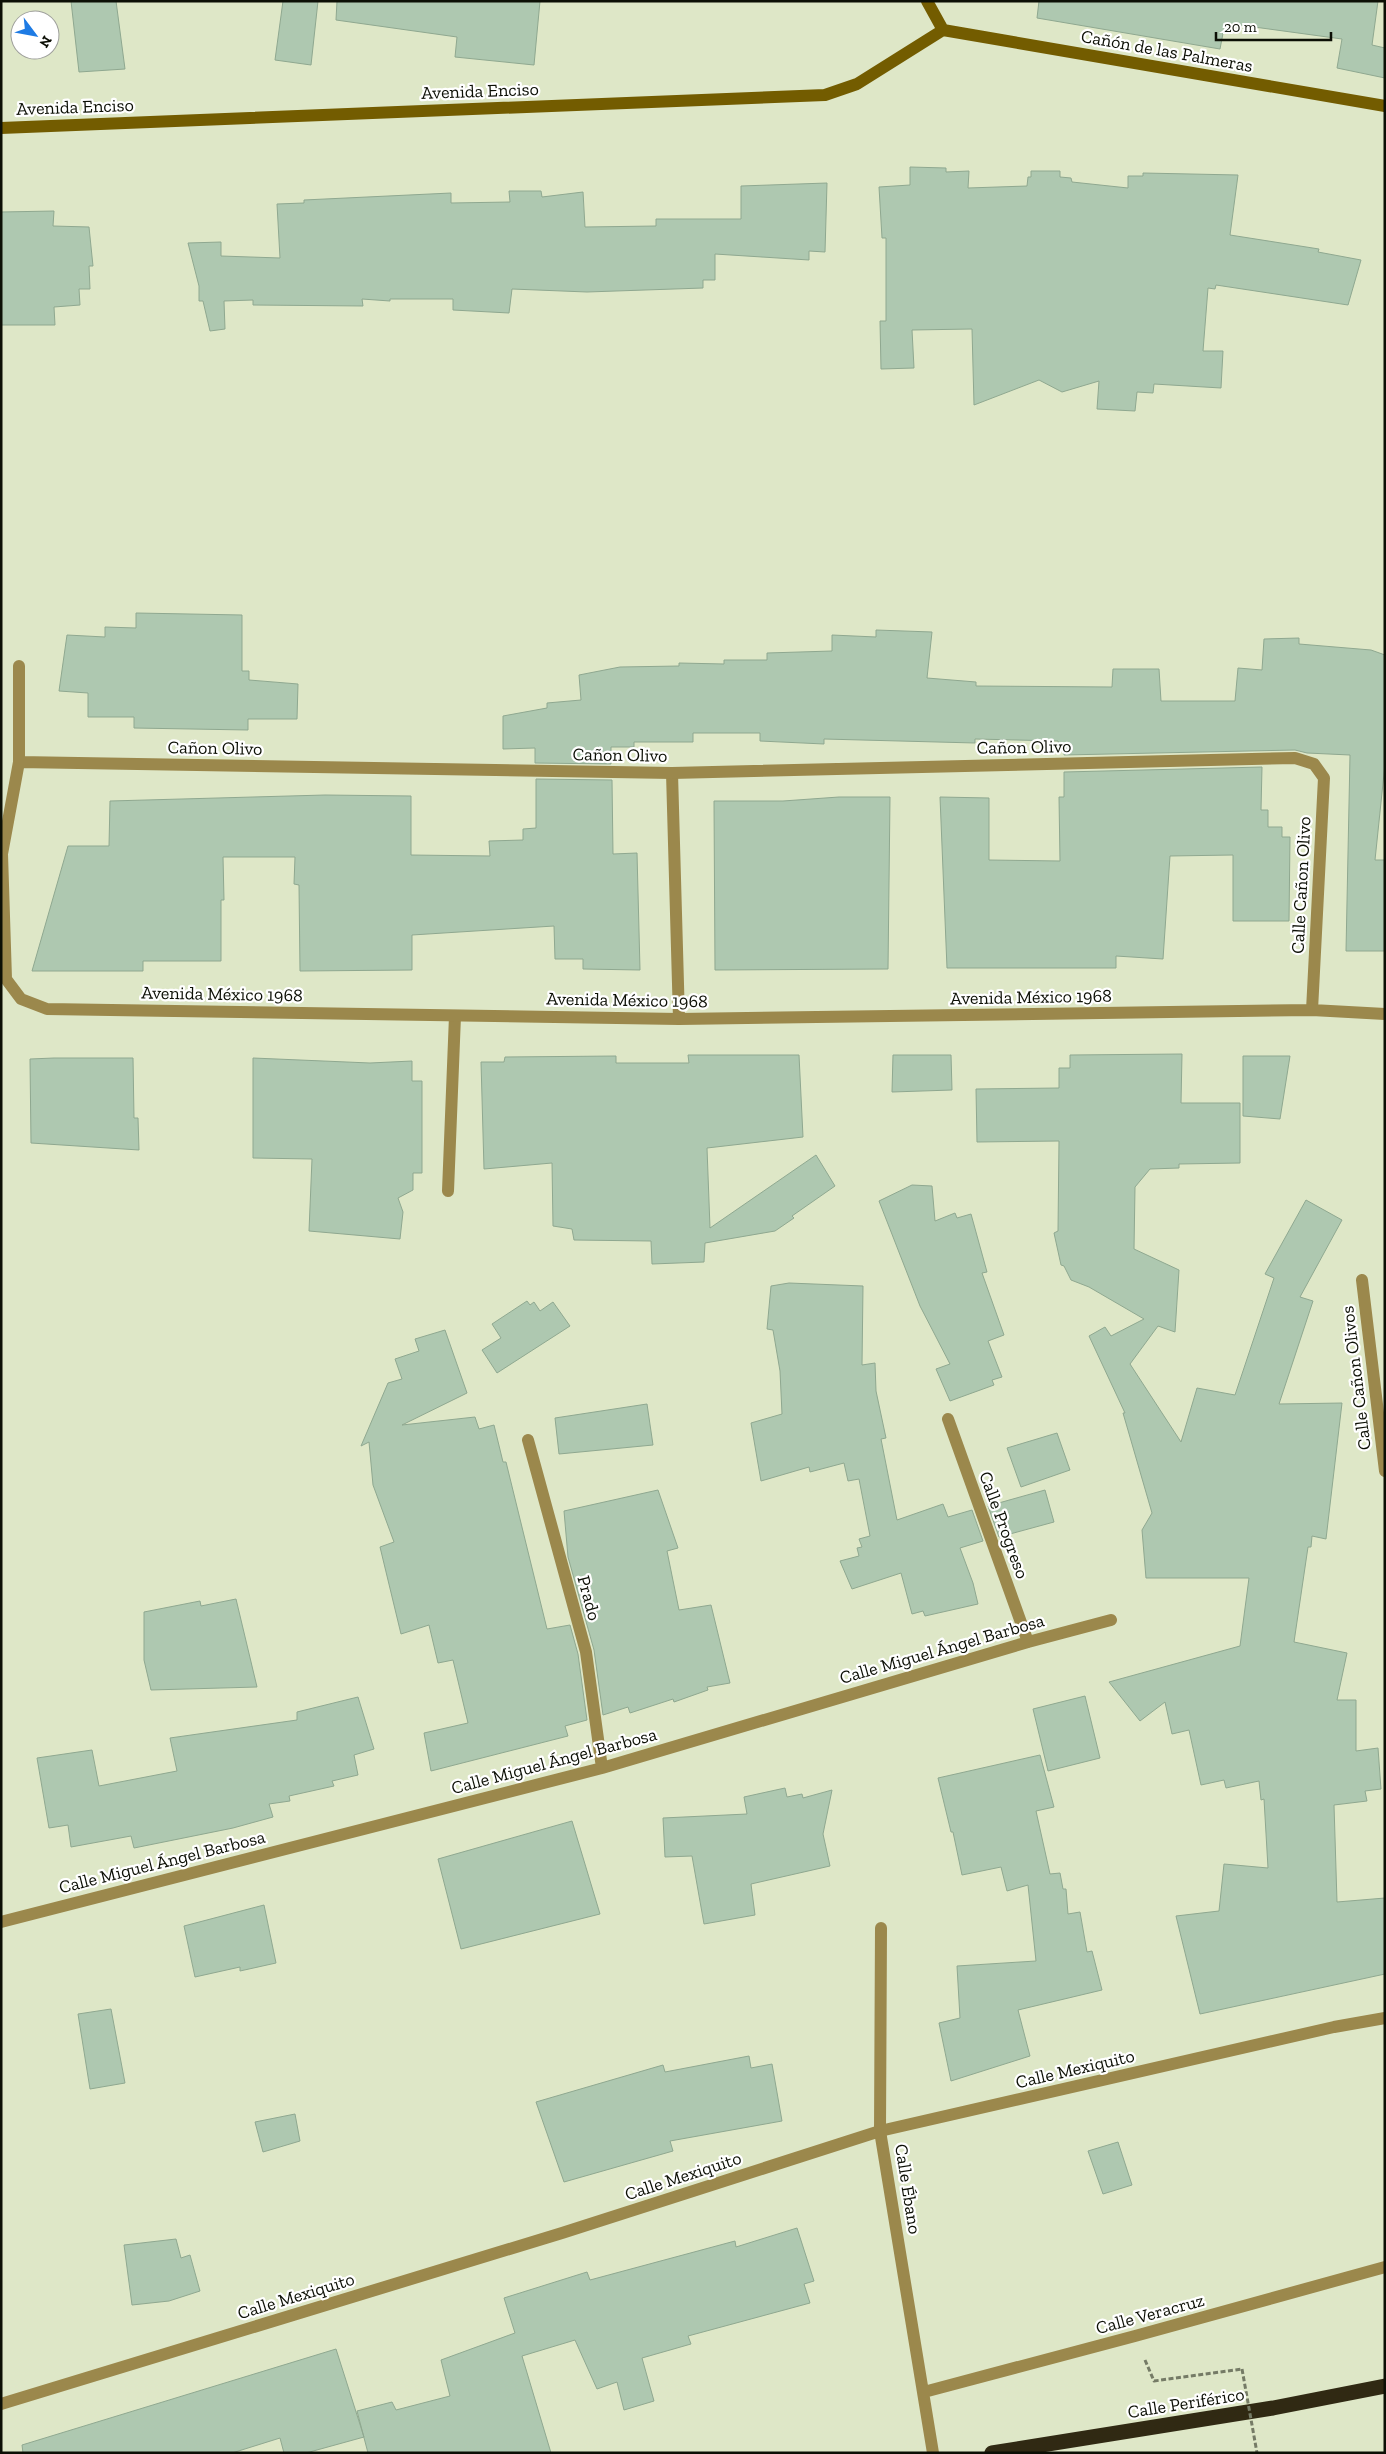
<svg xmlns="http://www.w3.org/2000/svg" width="1386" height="2454" viewBox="0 0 1386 2454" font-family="'Zilla Slab',serif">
	<rect width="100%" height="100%" fill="#dee7c7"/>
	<path fill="#aec8b0" stroke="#8fa890" d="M71 1H116L125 69 79 72Z
		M283 1H318L311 65 275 60Z
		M337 1H540L534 65 455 57 457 37 336 20Z
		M1039 1H1378L1372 45 1385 48V78L1337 68 1342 39 1225 23 1220 49 1037 18Z
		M910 167 946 168V172L969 171 968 188 1027 186 1028 177H1031V171H1060V177L1071 178 1072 182 1128 188V176H1143V173L1238 175 1230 235 1319 249 1318 252 1361 260 1348 305 1216 285 1215 289 1208 288 1203 351H1223L1221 388 1154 384 1153 393 1137 392 1135 411 1097 409 1099 381 1062 392 1039 380 974 405 972 329 912 330 914 368 881 369 880 321H886V238H882L879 187 910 185Z
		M827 183 825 252 809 251V260L715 254V280H703V288L587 292 512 289 509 313 453 310V299H390V301L362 299 363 306 253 305V300L224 301 225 329 210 331 203 301H199V286L188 243 221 242V256L280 258 277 204 304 203V200L451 193V203L510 202 509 191H541L542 197 583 192 585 227 656 226V219H741V186Z
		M54 211 53 226 89 227 93 266H89L90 289H79L80 305 54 307 55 325H1V212Z
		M136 613 242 615V671H249V680L298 684 297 719H248V730L134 728V717H88V693L59 691 67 635 105 637V627L136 628Z
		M876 630 932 632 927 678 976 682V686L1112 687 1113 669H1159L1161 701H1235L1238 668 1262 670 1264 639 1299 638V644L1371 650 1385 655V764L1375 860H1385V951H1346L1350 755 1307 753 1295 750 1064 755V745H1059L1058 741 975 739V743L824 739V744L760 741V733H693V742H634V747H611V764L535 763V748L503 749V716L547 708V703L581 700 579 675 620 667 679 666V663L724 664V660H767V653L832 651V635L876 637Z
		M1262 767 1261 810H1268V827H1282V837H1290L1289 921H1233V855L1170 856 1163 959 1116 956V968H947L940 797 989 798V860L1060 861 1059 797H1064V772Z
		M536 779 612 780 613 854 637 853 640 970 583 969V959H555L554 926 412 935V970L300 971 299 885 294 884 295 857H223L224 900H221V961H143V971H32L68 846H109L110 801 325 795 411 796V855L490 856 489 841 523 840V829L536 828Z
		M839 797H890L888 969 715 970 714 801H783Z
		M1182 1054 1181 1103H1240V1163L1179 1164V1168L1150 1169 1135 1187 1134 1249 1179 1270 1175 1332 1158 1326 1130 1364 1181 1442 1197 1388 1235 1395 1274 1278 1265 1274 1306 1200 1342 1220 1300 1297 1313 1301 1279 1404 1342 1403 1326 1539 1312 1536 1311 1547H1308L1294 1642 1347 1653 1337 1700H1356V1751L1378 1748 1381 1789 1365 1791 1367 1801 1334 1805 1337 1902 1385 1898V1974L1200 2014 1176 1916 1219 1911 1224 1864 1268 1868 1264 1799 1261 1800 1259 1781 1226 1788 1224 1780 1201 1785 1189 1730 1172 1734 1165 1702 1140 1721 1109 1682 1240 1646 1249 1578H1146L1142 1530 1152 1513 1123 1413H1125L1089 1336 1105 1327 1111 1336 1144 1319 1089 1287 1071 1280 1064 1266 1061 1265 1054 1233 1058 1231 1059 1141 977 1142 976 1089 1059 1088V1068H1070V1055Z
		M688 1055H799L803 1137 707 1148 710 1228 816 1155 835 1186 792 1216 794 1218 775 1231 705 1243 704 1262 652 1264 651 1241 574 1240 572 1229 553 1226 552 1163 484 1169 481 1062H504L505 1057 616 1056V1063H689Z
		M893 1055H951L952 1090 892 1092Z
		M1243 1056H1290L1280 1119 1243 1116Z
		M54 1058H133L134 1118H138L139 1150 31 1143 30 1059Z
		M253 1058 370 1063 412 1061V1081H422V1173H413V1190L398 1198 403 1212 400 1239 309 1231 312 1159 253 1158Z
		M912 1185 932 1186 935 1221 955 1213 957 1218 971 1214 987 1272 982 1273 1004 1335 988 1341 1002 1377 992 1380 994 1385 950 1401 936 1369 950 1364 920 1306 879 1201Z
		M789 1283 863 1286 862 1365 875 1363 876 1391 886 1438 881 1439 897 1520 943 1504 948 1517 972 1510 983 1541 960 1548 973 1583 978 1604 925 1616 923 1611 912 1614 901 1573 852 1589 840 1561 859 1556 857 1548 862 1547 859 1539 870 1536 859 1479 848 1481 844 1463 810 1472 809 1467 761 1481 751 1423 782 1414 780 1371 773 1330 767 1329 771 1286Z
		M527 1301 530 1305 534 1302 540 1311 553 1302 570 1326 497 1373 482 1350 501 1338 492 1324Z
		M445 1330 467 1393 402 1425 475 1417 479 1429 494 1425 503 1462H506L547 1629 570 1625 578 1654 587 1720 565 1726 568 1736 431 1771 424 1733 468 1723 453 1660 438 1663 429 1625 401 1634 380 1547 394 1542 373 1485 369 1442 361 1446 388 1383 402 1379 395 1359 419 1351 415 1339Z
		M647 1404 653 1445 559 1454 555 1418Z
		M1057 1433 1070 1470 1021 1487 1007 1448Z
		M658 1490 678 1548 667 1551 679 1610 711 1605 730 1683 707 1687 708 1690 674 1702 673 1699 630 1713 628 1707 603 1715 594 1650 568 1557 564 1511Z
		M1045 1490 1054 1522 999 1537 988 1506Z
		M236 1599 257 1687 151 1690 144 1660V1612L200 1601 201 1606Z
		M1085 1696 1100 1758 1048 1771 1033 1709Z
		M358 1697 374 1749 354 1755 358 1775 332 1781 334 1786 289 1796 290 1801 269 1804 273 1817 233 1828 134 1848 131 1836 71 1847 68 1825 49 1828 37 1758 92 1750 99 1786 177 1771 170 1738 297 1720V1712Z
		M1040 1755 1054 1807 1036 1811 1050 1874 1060 1873 1063 1889H1066L1068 1914 1080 1912 1087 1952 1092 1951 1102 1990 1018 2010 1030 2056 951 2081 939 2023 960 2018 957 1966 1036 1961 1028 1885 1007 1891 1001 1867 962 1875 953 1832H951L938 1778Z
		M785 1788 787 1797 802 1794 803 1798 832 1790 823 1834 830 1866 751 1884 755 1915 704 1924 692 1856 665 1857 663 1818 747 1814 744 1797Z
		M572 1821 600 1914 461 1949 438 1859Z
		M264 1905 276 1963 240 1971V1967L195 1977 184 1926Z
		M111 2009 125 2083 90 2089 78 2014Z
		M749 2056 751 2068 772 2064 782 2121 670 2141 673 2151 564 2182 536 2102 663 2065 665 2072Z
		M295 2114 300 2141 263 2152 255 2122Z
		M1118 2142 1132 2185 1103 2194 1088 2151Z
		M797 2228 814 2281 804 2284 810 2303 688 2336 691 2344 642 2358 654 2401 624 2410 617 2382 597 2389 575 2340 522 2356 551 2453H368L357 2411 392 2402 396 2410 450 2396 441 2360 515 2333 504 2298 587 2272 590 2280 735 2241 736 2247Z
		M176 2239 181 2258 190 2255 200 2291 169 2301 132 2305 124 2245Z
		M336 2349 364 2437 306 2453H284L280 2438 232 2453H23L22 2445Z"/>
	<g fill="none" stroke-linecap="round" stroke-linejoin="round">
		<path stroke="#757b66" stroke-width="3" stroke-dasharray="5 2.5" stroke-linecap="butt" d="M1145 2360 1154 2381 1242 2369"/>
		<path stroke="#9b884c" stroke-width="12" d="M672 773 679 1019
			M448 1191 455 1016"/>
		<path stroke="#9b884c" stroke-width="12" d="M19 666V762L2 854 6 979 21 999 47 1009 679 1019 1312 1010 1385 1014
			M19 762 672 773 1295 758 1314 764 1324 778 1312 1010
			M1362 1280 1385 1471
			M948 1419 1028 1642
			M528 1440 586 1652 602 1768
			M1 1922 602 1768 1028 1642 1111 1620
			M881 1928 880 2131 933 2453
			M924 2392 1135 2336 1385 2267
			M1 2404 562 2233 880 2131 1334 2027 1385 2018"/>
		<path stroke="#735c00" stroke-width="12" d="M927 1 943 30
			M943 30 1385 106
			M1 128 825 95 857 84 943 30"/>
		<path stroke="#302913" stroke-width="15" d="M992 2453 1273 2408 1385 2386"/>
		<path stroke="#757b66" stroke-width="3" stroke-dasharray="5 2.5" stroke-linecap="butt" d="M1242 2369 1257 2453"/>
	</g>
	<g text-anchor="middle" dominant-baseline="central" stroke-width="4.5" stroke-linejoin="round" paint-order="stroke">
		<g font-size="18" fill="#0c0f05" stroke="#fff">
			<text transform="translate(1167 51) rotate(10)">Cañón de las Palmeras</text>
			<text transform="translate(480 91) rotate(-2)">Avenida Enciso</text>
			<text transform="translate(75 107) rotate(-2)">Avenida Enciso</text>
			<text transform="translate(1024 747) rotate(-1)">Cañon Olivo</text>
			<text transform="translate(215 748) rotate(1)">Cañon Olivo</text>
			<text transform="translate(620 755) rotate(1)">Cañon Olivo</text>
			<text transform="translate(1301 885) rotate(-87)">Calle Cañon Olivo</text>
			<text transform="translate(222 994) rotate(1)">Avenida México 1968</text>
			<text transform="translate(1031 997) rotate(-1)">Avenida México 1968</text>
			<text transform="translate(627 1000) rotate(1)">Avenida México 1968</text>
			<text transform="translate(1356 1378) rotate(-97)">Calle Cañon Olivos</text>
			<text transform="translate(1004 1525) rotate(70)">Calle Progreso</text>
			<text transform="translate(589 1598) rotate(75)">Prado</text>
			<text transform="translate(942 1649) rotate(-16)">Calle Miguel Ángel Barbosa</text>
			<text transform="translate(554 1761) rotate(-15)">Calle Miguel Ángel Barbosa</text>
			<text transform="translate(162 1862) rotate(-14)">Calle Miguel Ángel Barbosa</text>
			<text transform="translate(1075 2069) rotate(-13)">Calle Mexiquito</text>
			<text transform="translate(683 2176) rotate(-18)">Calle Mexiquito</text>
			<text transform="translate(908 2189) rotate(81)">Calle Ébano</text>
			<text transform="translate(296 2296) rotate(-17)">Calle Mexiquito</text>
			<text transform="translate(1150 2314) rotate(-15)">Calle Veracruz</text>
			<text transform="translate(1186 2403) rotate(-9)">Calle Periférico</text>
		</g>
	</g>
	<rect width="1386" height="2454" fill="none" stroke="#0c0f05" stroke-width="5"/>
	<g transform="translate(35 35) rotate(122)"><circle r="24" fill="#ffffff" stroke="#9e9f9b"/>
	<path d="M0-4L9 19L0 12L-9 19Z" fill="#1e7be4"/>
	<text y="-8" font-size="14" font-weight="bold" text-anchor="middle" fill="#0c0f05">N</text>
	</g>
	<path d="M1216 32v8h115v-8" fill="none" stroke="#0c0f05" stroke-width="2.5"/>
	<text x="1224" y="32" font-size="15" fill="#0c0f05" stroke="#ffffff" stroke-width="4" paint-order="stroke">20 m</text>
</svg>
